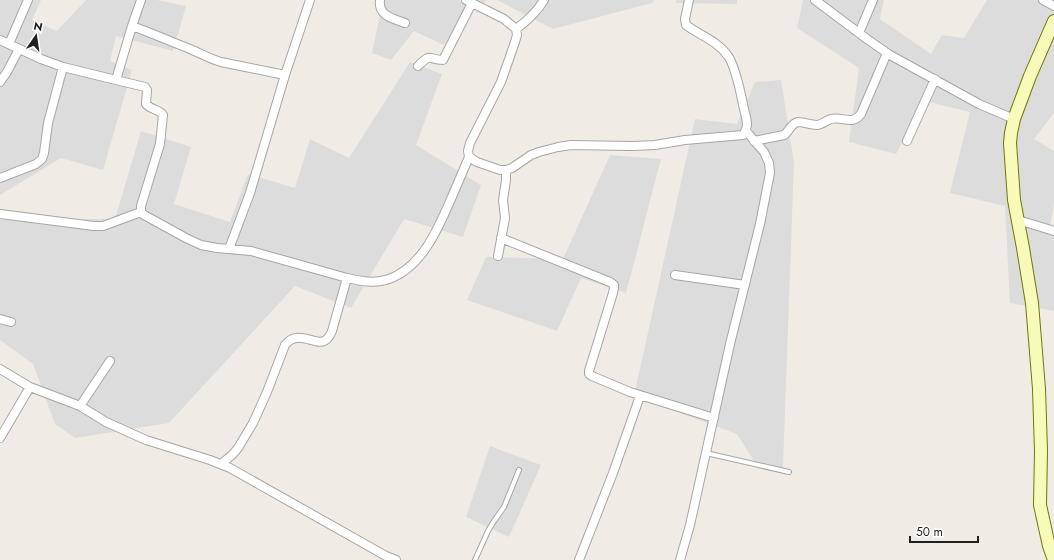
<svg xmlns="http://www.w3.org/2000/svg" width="1054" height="560" viewBox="0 0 1054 560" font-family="Jost,sans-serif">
	<rect width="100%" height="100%" fill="#f0ece5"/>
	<path fill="#dddcdc" d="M0 0H41L32 20 57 31 86 0H157L186 6 173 51 116 36 110 61 132 70 103 170 61 158 0 195Z
		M383 0H487L463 17 444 45 414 31 391 60 372 53 380 16V4Z
		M497 0H654L652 3 553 29Z
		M677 0H737V4L675 3Z
		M803 0H884L880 19 931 54 942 35 964 38 987 0H1054V113L1034 139 1054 151V202L1049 234 1054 235V311L1010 303 1005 206 950 193 970 112 925 101 896 154 849 142 859 68 797 28Z
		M410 62 442 74 416 145 481 185 463 237 404 219 351 308 295 286 169 423 75 438 55 424 33 364 0 340V220L115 219 141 131 191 147 174 204 230 222 248 174 295 188 310 139 349 158Z
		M781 80 794 162 783 467 759 469 737 434 634 396 695 119 737 124 755 82Z
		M610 155 661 159 626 293 581 278 557 331 467 300 486 257 563 259Z
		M490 446 541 465 509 537 466 517Z"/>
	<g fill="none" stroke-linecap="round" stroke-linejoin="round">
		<g stroke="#a6a6a6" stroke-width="6">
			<path id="lane" d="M706 453 789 472
				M475 560 488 531 494 521 504 507 519 470"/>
		</g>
		<g stroke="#a6a6a6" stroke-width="10">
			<path id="street" d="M380 0C378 16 392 18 405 23
				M466 0 504 19 516 29 517 35 515 42 501 82 470 143 468 151 469 157 477 162 500 170H506L512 168 531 155 539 152 558 147 571 145 632 146 655 145 685 140 743 135C745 132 747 128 747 124 747 119 745 114 744 109 741 95 736 67 728 56 718 41 699 35 686 25L685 19 689 0
				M815 0 867 39 890 55 979 104 1014 119
				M1043 0 1054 6
				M132 26C151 33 170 41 190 49 200 53 210 59 221 62L285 75
				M516 29C527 21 537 12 544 0
				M859 33 873 0
				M0 40 41 59 63 67 116 80 132 26 141 0
				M9 44 28 0
				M418 66C432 52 428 60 443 60L472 3
				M116 80 145 87 147 90 146 104C151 110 159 109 163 115L160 144 141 206V212L144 215 186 238 201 245 217 248 251 251 347 278C360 281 375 284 389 279 422 267 438 229 451 199 457 185 463 171 469 157
				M0 82 7 72 19 49
				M754 141 784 135C789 132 791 123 798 122 804 122 810 125 817 125 822 125 826 120 831 119 843 116 852 126 861 114L887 53
				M907 141 935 79
				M0 178 36 164 42 159 44 153 48 123 63 67
				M0 214 94 226H103L141 212
				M1018 220 1054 231
				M501 238 610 282 614 285V288L613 293 589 371V374L592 376 630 392 714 418
				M229 249 250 193 285 75 310 0
				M498 256 505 218 503 200 506 180V170
				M675 275 745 285
				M0 319 11 322
				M0 369 30 387 80 406 106 422 146 440 210 460 230 468 386 556 396 560
				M80 406 110 361
				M0 438 30 387
				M221 464 232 455 238 448 253 423 267 392 285 345C299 327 317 349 327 339 329 337 331 334 332 331L347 278
				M579 560 613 473 640 396
				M680 560 690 525 730 344 760 224 770 173 769 163 764 152 746 131"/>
		</g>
		<g stroke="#6e7805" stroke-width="14">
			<path id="secondary" d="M1054 21 1030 76 1014 119 1011 133 1010 143 1014 200 1023 248 1032 303 1039 389 1041 451 1040 505 1049 546 1054 560"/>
		</g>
		<use href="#lane" stroke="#fff" stroke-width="4"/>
		<use href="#street" stroke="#fff" stroke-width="8"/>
		<use href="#secondary" stroke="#f8faba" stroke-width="12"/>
	</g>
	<g transform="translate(36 36) rotate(13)" stroke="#ffffff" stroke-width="3" paint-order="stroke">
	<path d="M0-3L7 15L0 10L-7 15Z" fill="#1f1f1f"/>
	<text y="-6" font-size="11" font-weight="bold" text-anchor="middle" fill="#1f1f1f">N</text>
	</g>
	<path d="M910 536v6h68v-6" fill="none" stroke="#1f1f1f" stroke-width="2"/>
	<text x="916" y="536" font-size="12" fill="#1f1f1f" stroke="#ffffff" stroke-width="3" paint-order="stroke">50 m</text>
</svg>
